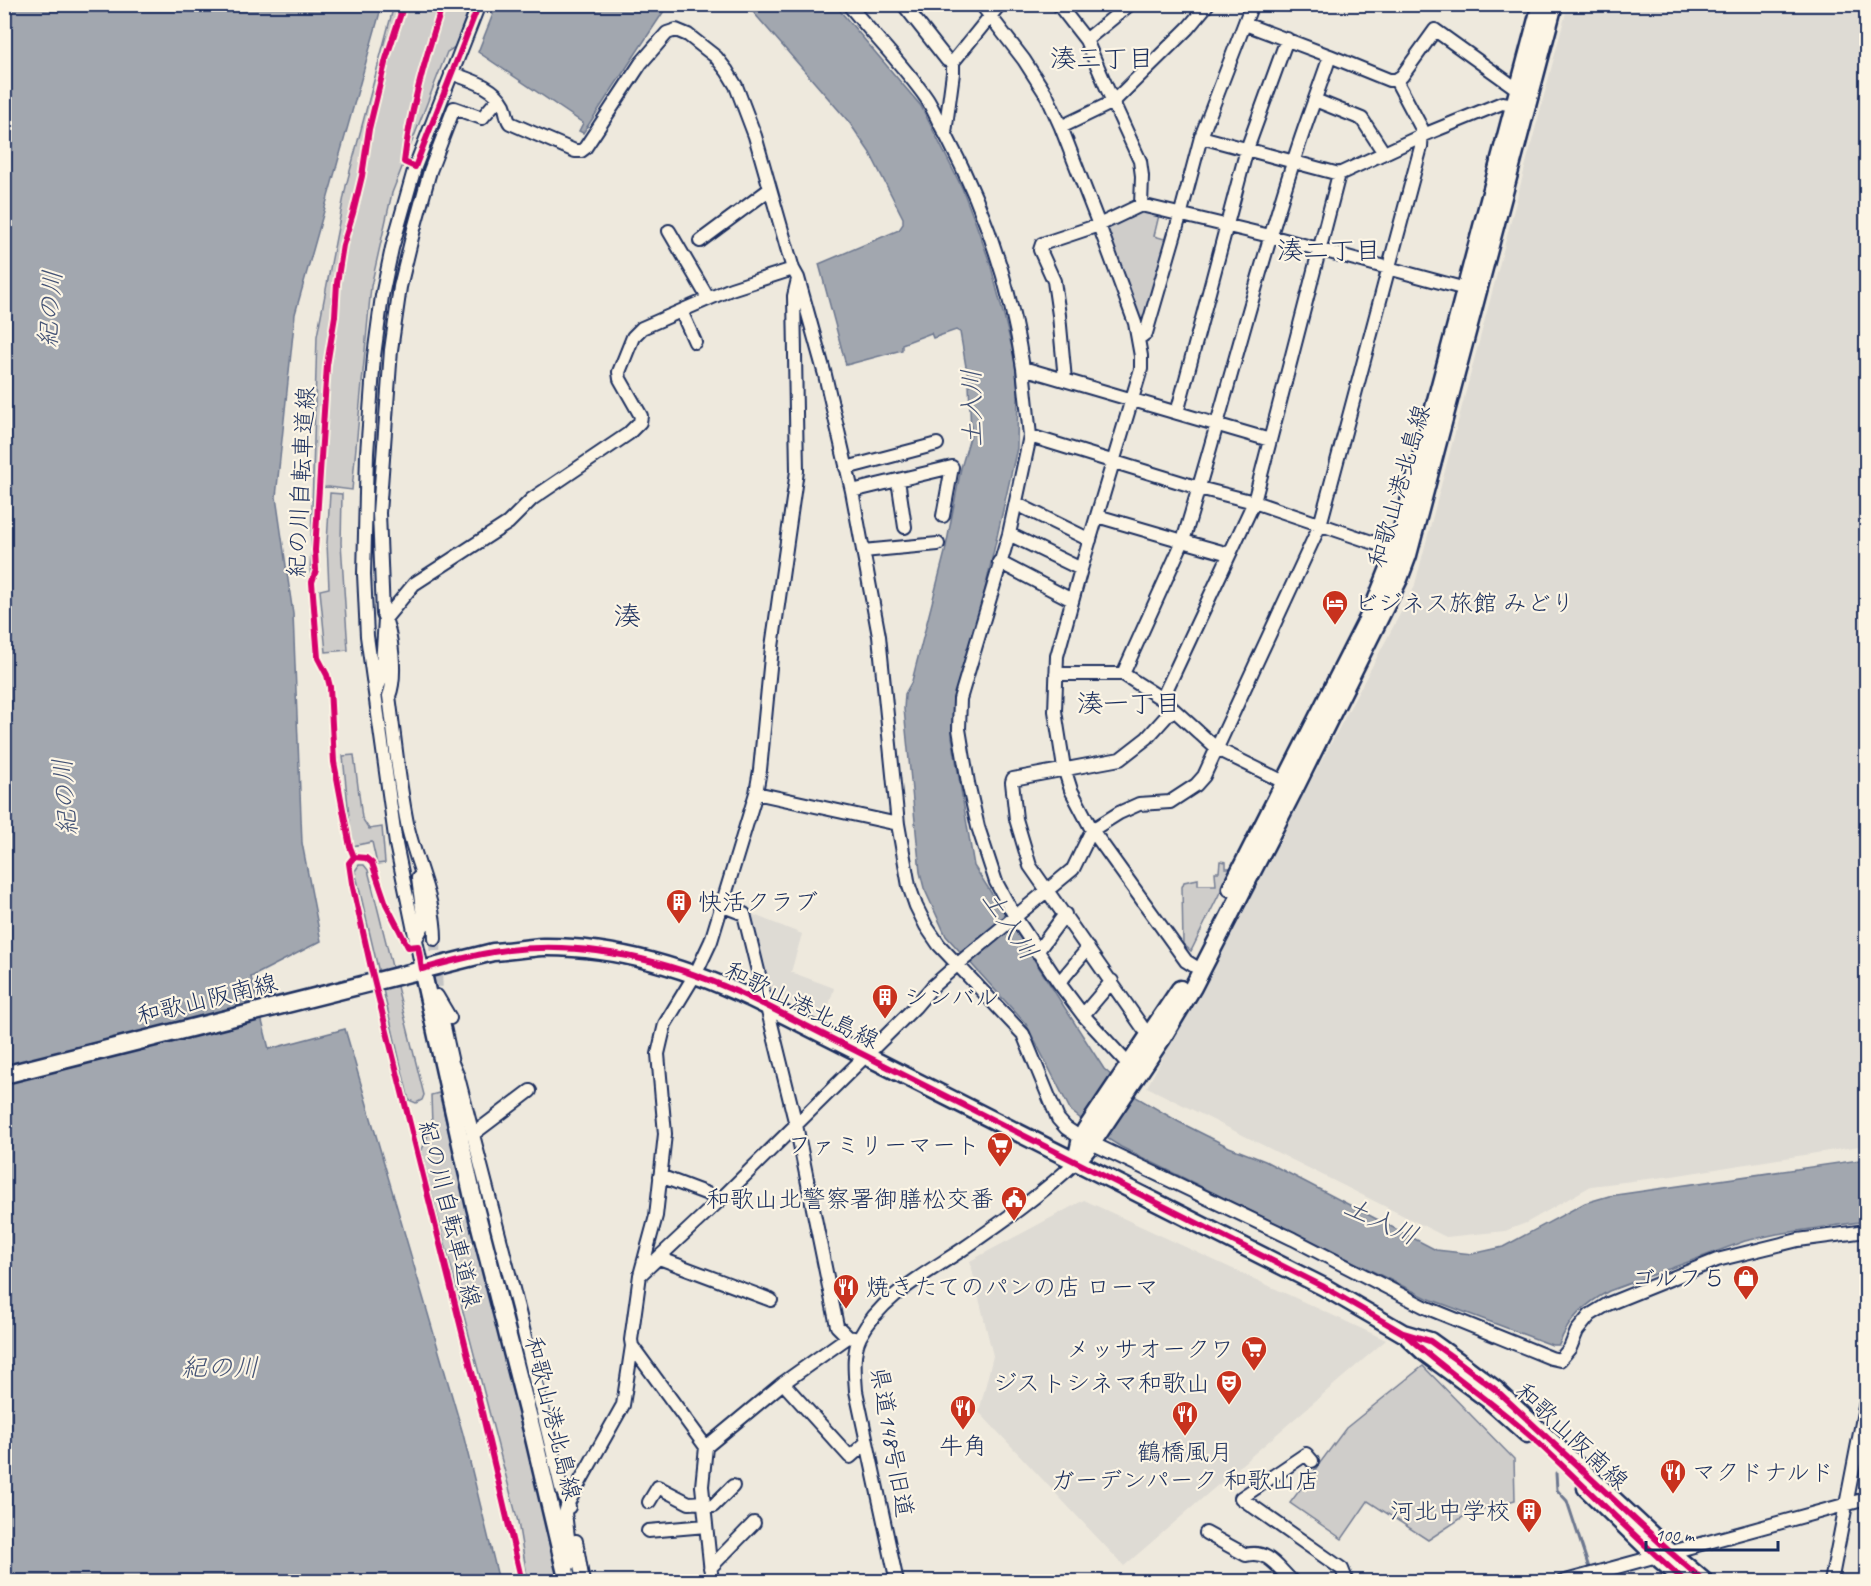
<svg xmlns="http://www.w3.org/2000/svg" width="1871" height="1586" viewBox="0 0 1871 1586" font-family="Caveat,'Klee One',sans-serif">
	<rect width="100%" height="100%" fill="#eee9dd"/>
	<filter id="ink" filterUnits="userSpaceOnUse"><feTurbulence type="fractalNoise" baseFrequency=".0167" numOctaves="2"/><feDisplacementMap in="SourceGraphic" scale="12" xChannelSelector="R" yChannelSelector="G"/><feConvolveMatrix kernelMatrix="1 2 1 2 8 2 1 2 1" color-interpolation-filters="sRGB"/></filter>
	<g filter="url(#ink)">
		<path fill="#dedbd4" d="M1568 5H1866V1145L1672 1176 1591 1186 1526 1223 1505 1231 1446 1237 1147 1087 1414 588Z
			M749 913 802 934 791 972 834 988 825 1019 770 991Z
			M1084 1200 1386 1340 1124 1566 979 1412 993 1356 970 1261Z"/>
		<path fill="#cfcdca" stroke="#757e94" stroke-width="1.5" d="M394 5H470L455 47 447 52 392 193 371 286 352 490 329 487 316 488 313 571 310 577 317 336 346 186Z
			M1142 211 1159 215 1154 236 1168 240 1144 323H1141L1106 224Z
			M330 493 342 494 341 543 348 650 326 652 320 590 329 588 327 543Z
			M354 755 362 818 369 829 382 827 385 863 377 864 372 842 352 846 343 756Z
			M1220 861 1226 862V868H1232L1191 951 1183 944 1182 887 1184 882 1198 879V885H1216L1215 872H1219Z
			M359 865H364L368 870 424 1095 422 1100 416 1103 409 1100 355 871Z
			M439 1093 560 1581H528L518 1522 421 1152 432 1125 431 1095Z
			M1423 1366 1514 1459 1515 1500 1469 1513 1428 1540 1368 1501 1342 1539 1290 1503 1346 1428Z"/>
		<path fill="#a2a7af" stroke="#6c778f" stroke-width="1.5" d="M497 4H668V5L583 133 579 131 583 123 478 52Z
			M5 5H382L295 314 276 497 293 614 302 843 321 941 251 977 269 1049 345 1029 463 1434 499 1581 5 1582Z
			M747 5H835L921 106 962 188 976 224 990 263 1014 355 1018 391 1017 448 981 607 953 703 952 737 974 866 1104 1069 1136 1097 1179 1122 1229 1147 1265 1161 1436 1250 1472 1254 1503 1247 1585 1203 1609 1196 1866 1159V1221L1777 1234 1745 1241 1609 1291C1585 1304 1568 1319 1559 1345H1552L1427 1298 1121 1147 1100 1134 1071 1111 1026 1024 946 936 924 888 920 872 904 709 905 694 912 681 945 552 961 468 971 434 969 384 960 332 956 330 933 338 931 333 902 344V350L846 365 819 264 899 230 903 224V218L870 153 849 122Z"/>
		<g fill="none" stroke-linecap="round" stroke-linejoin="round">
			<path stroke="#6c778f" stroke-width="3" d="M1556 1473 1557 1490 1567 1501 1590 1571"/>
			<path stroke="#c4c4c4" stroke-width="12" stroke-dasharray="12 6" stroke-linecap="butt" d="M435 939 437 996"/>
			<g stroke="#1b2f5e" stroke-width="16">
				<path id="minor" d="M848 4C874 36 904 66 927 99 934 110 939 124 946 135 984 207 1011 287 1023 368
					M903 4 947 60 953 62 1000 4
					M981 4 1024 60 1047 96 1061 127 1099 225 1135 323 1141 356V369L1081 569 1057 656 1055 711 1064 768 1071 790 1092 830 1186 961 1202 971
					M1058 4 1086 40 1113 102 1188 28 1208 4
					M1086 40 1130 4
					M451 73C470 80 494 86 504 105 507 112 506 118 510 123L575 151H581L585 148 641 63 667 33 676 30 688 35 716 57 727 71 736 86 755 136 793 269 798 278 825 375 852 491 879 636 898 824 909 886 916 906 926 926 939 945 1023 1034 1058 1119 1066 1128 1081 1138 1293 1239 1425 1307 1551 1358 1560 1360 1570 1348 1577 1331 1590 1315 1608 1304 1717 1260 1798 1240 1866 1231
					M1396 80 1402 76 1435 30 1513 86 1525 91
					M1315 100 1362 119 1384 153
					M1061 127 1113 102 1140 161 1142 176 1141 205
					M945 133 953 73V62
					M1201 137 1339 174 1421 136 1502 103 1522 106
					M669 231 708 298
					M700 241 770 189
					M681 311 695 342
					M1138 339 1146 333 1180 216 1201 137 1252 4
					M1065 380 1059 315 1054 281 1040 250 1042 244 1099 225 1141 205 1270 236 1473 291
					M1177 413 1247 149 1287 39
					M1030 436 1199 488 1254 502 1404 553
					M846 468 937 444
					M898 480 905 527
					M852 491 952 467 943 516
					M1017 504 1090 540
					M1097 516 1183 541 1123 674
					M1009 534 1081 569
					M863 551 938 544
					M1229 554 1183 541C1221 416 1253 288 1293 163 1304 127 1318 92 1330 56
					M999 562 1072 600
					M1056 674H1123L1162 699 1217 749 1292 786
					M375 693 381 680 385 619 414 584 508 523 532 499 628 434 640 422 641 416 620 379 619 372 633 337 642 328 731 289 793 269
					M1162 699 1254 502 1339 174
					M756 793 898 824
					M723 906 744 914 796 1125 837 1326 848 1337 859 1339
					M416 939 424 924 418 878
					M435 939C435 900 417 866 408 828 399 785 395 740 389 696 397 676 392 633 383 614L379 513 391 350 400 287 414 229 430 171 454 108 482 118 499 98
					M1037 952 1065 914
					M422 969 396 844 367 636 364 574 367 453 374 356 382 296 392 248 415 167 479 4
					M1059 983 1088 948
					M437 996 450 1018
					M430 1006 441 1013 452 1063 458 1077 519 1312 561 1487 569 1507
					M1083 1015 1112 981
					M1150 1034 1143 1028 1030 866 1016 819 1012 782 1013 779 1120 759 1147 738 1173 709
					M1129 1065 1083 1015 1059 983 1015 917 996 882 978 827 968 783 959 729 960 699 1009 534 1030 436 1023 368 1270 440
					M472 1135 530 1091
					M660 1176 721 1199
					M659 1258 771 1300
					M640 1275 721 1199 915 1007 933 986 958 964 1073 869 1092 830 1119 813 1139 804 1170 802 1196 785 1204 776 1320 525 1421 147 1422 129 1396 80H1389L1330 56 1245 24
					M632 1346 706 1447 702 1486 712 1582
					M783 1383 850 1457 867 1442
					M706 1447 783 1383 848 1337
					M1312 1461 1306 1454 1241 1498 1342 1569 1347 1582
					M649 1502 658 1487 689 1503 704 1502
					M705 1507 713 1506 733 1486
					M648 1531 706 1526
					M1206 1533 1246 1555C1268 1549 1278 1568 1293 1582
					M576 1541 583 1582
					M568 1566 571 1561 565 1513 568 1503 623 1405 632 1346 631 1340 640 1275 656 1216 665 1134 658 1054 665 1024 696 973 711 941 756 793 760 770 772 647 797 471 794 296 798 279
					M710 1568 754 1523
					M897 1582 856 1391C855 1374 852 1353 860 1337 881 1296 926 1274 963 1249 1002 1222 1042 1194 1076 1162
					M1562 1582 1866 1499
					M1831 1582 1866 1402"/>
			</g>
			<g stroke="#1b2f5e" stroke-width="21">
				<path id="major" d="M1231 888 1374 606 1396 551 1541 4
					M422 969 475 1207 533 1434 568 1582
					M4 1075 493 952C509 951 526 948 543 947 622 946 697 971 767 1006L1324 1287 1403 1333 1430 1341 1455 1359 1496 1390 1670 1552 1705 1582
					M1076 1161 1081 1138 1086 1129 1180 989
					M1076 1162 1092 1143 1161 1040 1193 987 1295 788 1399 579 1408 555 1554 4
					M1408 1337 1424 1352 1489 1400 1527 1434
					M1586 1488 1656 1556 1686 1582"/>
			</g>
			<use href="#minor" stroke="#fcf5e5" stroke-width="12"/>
			<use href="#major" stroke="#fcf5e5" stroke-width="16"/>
			<g stroke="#fcf5e5" stroke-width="10">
				<path id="cycleway" d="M443 4C426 55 410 109 404 162L415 167 479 4
					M354 857 366 858 372 863 386 904 408 947 418 946 422 969C445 963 469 956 493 952 589 937 682 963 767 1006L1324 1287 1403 1333 1430 1341 1455 1359 1496 1390 1670 1552 1705 1582
					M354 857 350 847 334 762 330 687 327 675 318 658 312 582 316 570 315 550 327 365 335 316 337 283 343 245 353 213 362 176 369 129 386 59 404 4
					M354 857 349 863 352 883 372 972 481 1408 522 1582
					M1407 1336C1448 1373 1494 1403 1535 1440 1586 1487 1634 1537 1686 1582"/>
			</g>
			<use href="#cycleway" stroke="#d6006c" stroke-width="6"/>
		</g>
	</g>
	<defs>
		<g id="hotel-pin" transform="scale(1.35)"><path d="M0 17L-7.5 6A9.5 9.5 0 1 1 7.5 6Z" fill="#c8321e" stroke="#fcf5e5"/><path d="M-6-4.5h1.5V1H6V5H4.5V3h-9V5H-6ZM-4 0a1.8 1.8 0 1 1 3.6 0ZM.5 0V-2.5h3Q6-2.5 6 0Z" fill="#fff"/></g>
		<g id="building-pin" transform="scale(1.35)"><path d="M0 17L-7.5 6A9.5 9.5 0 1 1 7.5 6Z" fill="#c8321e" stroke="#fcf5e5"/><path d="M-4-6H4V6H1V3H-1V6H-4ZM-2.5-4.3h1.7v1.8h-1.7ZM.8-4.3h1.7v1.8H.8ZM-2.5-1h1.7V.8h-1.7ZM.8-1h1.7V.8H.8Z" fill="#fff"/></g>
		<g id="supermarket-pin" transform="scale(1.35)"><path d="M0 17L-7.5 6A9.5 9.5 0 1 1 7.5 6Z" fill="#c8321e" stroke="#fcf5e5"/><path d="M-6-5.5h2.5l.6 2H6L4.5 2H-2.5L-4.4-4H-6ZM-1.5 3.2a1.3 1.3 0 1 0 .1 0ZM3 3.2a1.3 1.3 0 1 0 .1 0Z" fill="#fff"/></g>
		<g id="civic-pin" transform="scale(1.35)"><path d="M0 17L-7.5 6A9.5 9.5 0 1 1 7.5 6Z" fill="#c8321e" stroke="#fcf5e5"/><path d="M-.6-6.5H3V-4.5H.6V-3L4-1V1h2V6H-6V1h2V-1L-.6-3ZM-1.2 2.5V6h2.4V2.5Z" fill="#fff"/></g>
		<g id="shop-pin" transform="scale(1.35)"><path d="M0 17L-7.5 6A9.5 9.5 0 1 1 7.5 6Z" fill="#c8321e" stroke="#fcf5e5"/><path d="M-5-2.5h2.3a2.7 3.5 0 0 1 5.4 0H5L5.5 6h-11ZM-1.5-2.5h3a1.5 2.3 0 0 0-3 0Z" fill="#fff"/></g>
		<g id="restaurant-pin" transform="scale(1.35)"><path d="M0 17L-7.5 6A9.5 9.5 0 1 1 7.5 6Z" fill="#c8321e" stroke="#fcf5e5"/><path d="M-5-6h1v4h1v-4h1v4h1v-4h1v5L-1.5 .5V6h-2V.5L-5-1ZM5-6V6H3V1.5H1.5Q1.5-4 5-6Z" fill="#fff"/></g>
		<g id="theatre-pin" transform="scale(1.35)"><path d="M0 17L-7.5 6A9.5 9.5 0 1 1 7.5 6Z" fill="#c8321e" stroke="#fcf5e5"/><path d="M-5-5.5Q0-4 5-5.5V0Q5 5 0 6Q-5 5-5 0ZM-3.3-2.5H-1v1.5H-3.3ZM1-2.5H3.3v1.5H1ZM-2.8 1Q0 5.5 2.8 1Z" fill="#fff"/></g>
	</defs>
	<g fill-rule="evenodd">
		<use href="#hotel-pin" x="1335" y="603"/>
		<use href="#building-pin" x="679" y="902"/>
		<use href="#building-pin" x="885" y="997"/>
		<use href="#supermarket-pin" x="1000" y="1145"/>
		<use href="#civic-pin" x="1014" y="1199"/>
		<use href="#shop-pin" x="1746" y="1278"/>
		<use href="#restaurant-pin" x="846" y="1287"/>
		<use href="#supermarket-pin" x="1254" y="1349"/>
		<use href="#theatre-pin" x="1229" y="1383"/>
		<use href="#restaurant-pin" x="963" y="1408"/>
		<use href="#restaurant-pin" x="1185" y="1414"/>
		<use href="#restaurant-pin" x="1673" y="1472"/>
		<use href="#building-pin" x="1529" y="1511"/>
	</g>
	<g text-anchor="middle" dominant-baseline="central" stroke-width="4.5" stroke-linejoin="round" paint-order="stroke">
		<g font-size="24" fill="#1b2f5e" stroke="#fcf5e5">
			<text transform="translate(301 482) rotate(-87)">紀の川自転車道線</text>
			<text transform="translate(1399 486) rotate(-74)">和歌山港北島線</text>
			<text transform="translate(207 999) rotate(-14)">和歌山阪南線</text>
			<text transform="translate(802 1005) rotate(26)">和歌山港北島線</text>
			<text transform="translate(450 1214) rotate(76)">紀の川自転車道線</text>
			<text transform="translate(553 1418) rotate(76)">和歌山港北島線</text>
			<text transform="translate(1572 1436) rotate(43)">和歌山阪南線</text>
			<text transform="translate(892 1442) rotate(80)">県道148号旧道</text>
		</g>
		<g font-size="24" fill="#1b2f5e" stroke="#fcf5e5" text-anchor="end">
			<text x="1354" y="603" text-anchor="start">ビジネス旅館 みどり</text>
			<text x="698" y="902" text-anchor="start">快活クラブ</text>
			<text x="904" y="997" text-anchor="start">シンバル</text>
			<text x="980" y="1145">ファミリーマート</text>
			<text x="994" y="1199">和歌山北警察署御膳松交番</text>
			<text x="1726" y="1278">ゴルフ５</text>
			<text x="866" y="1287" text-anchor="start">焼きたてのパンの店 ローマ</text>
			<text x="1234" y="1349">メッサオークワ</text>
			<text x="1210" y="1383">ジストシネマ和歌山</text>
			<text x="963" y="1446" text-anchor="middle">牛角</text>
			<text x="1185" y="1452" text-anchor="middle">鶴橋風月<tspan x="1185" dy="28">ガーデンパーク 和歌山店</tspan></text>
			<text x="1692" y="1472" text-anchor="start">マクドナルド</text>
			<text x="1510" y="1511">河北中学校</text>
		</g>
		<g font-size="26" fill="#1b2f5e" stroke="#fcf5e5">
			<text x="1102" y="58">湊三丁目</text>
			<text x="1329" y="250">湊二丁目</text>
			<text x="1129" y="703">湊一丁目</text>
		</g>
		<g font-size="26" font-style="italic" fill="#445376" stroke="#fcf5e5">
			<text transform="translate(50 309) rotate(-86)">紀の川</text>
			<text transform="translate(972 408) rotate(-91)">土入川</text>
			<text transform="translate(65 797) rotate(-94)">紀の川</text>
			<text transform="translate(1010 925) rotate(56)">土入川</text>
			<text transform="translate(1381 1221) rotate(25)">土入川</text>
			<text x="220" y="1367">紀の川</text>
		</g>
		<g font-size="27" fill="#1b2f5e" stroke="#fcf5e5">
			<text x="627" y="616">湊</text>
		</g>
	</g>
	<rect width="1871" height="1586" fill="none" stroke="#fcf5e5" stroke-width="24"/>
	<rect x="12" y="12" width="1847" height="1562" fill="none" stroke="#1b2f5e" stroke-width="2" filter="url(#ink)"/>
	<path d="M1646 1541v9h132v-9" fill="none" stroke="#1b2f5e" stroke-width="3"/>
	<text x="1655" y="1541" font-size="18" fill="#1b2f5e" stroke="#fcf5e5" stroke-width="4.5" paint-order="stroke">100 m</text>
</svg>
